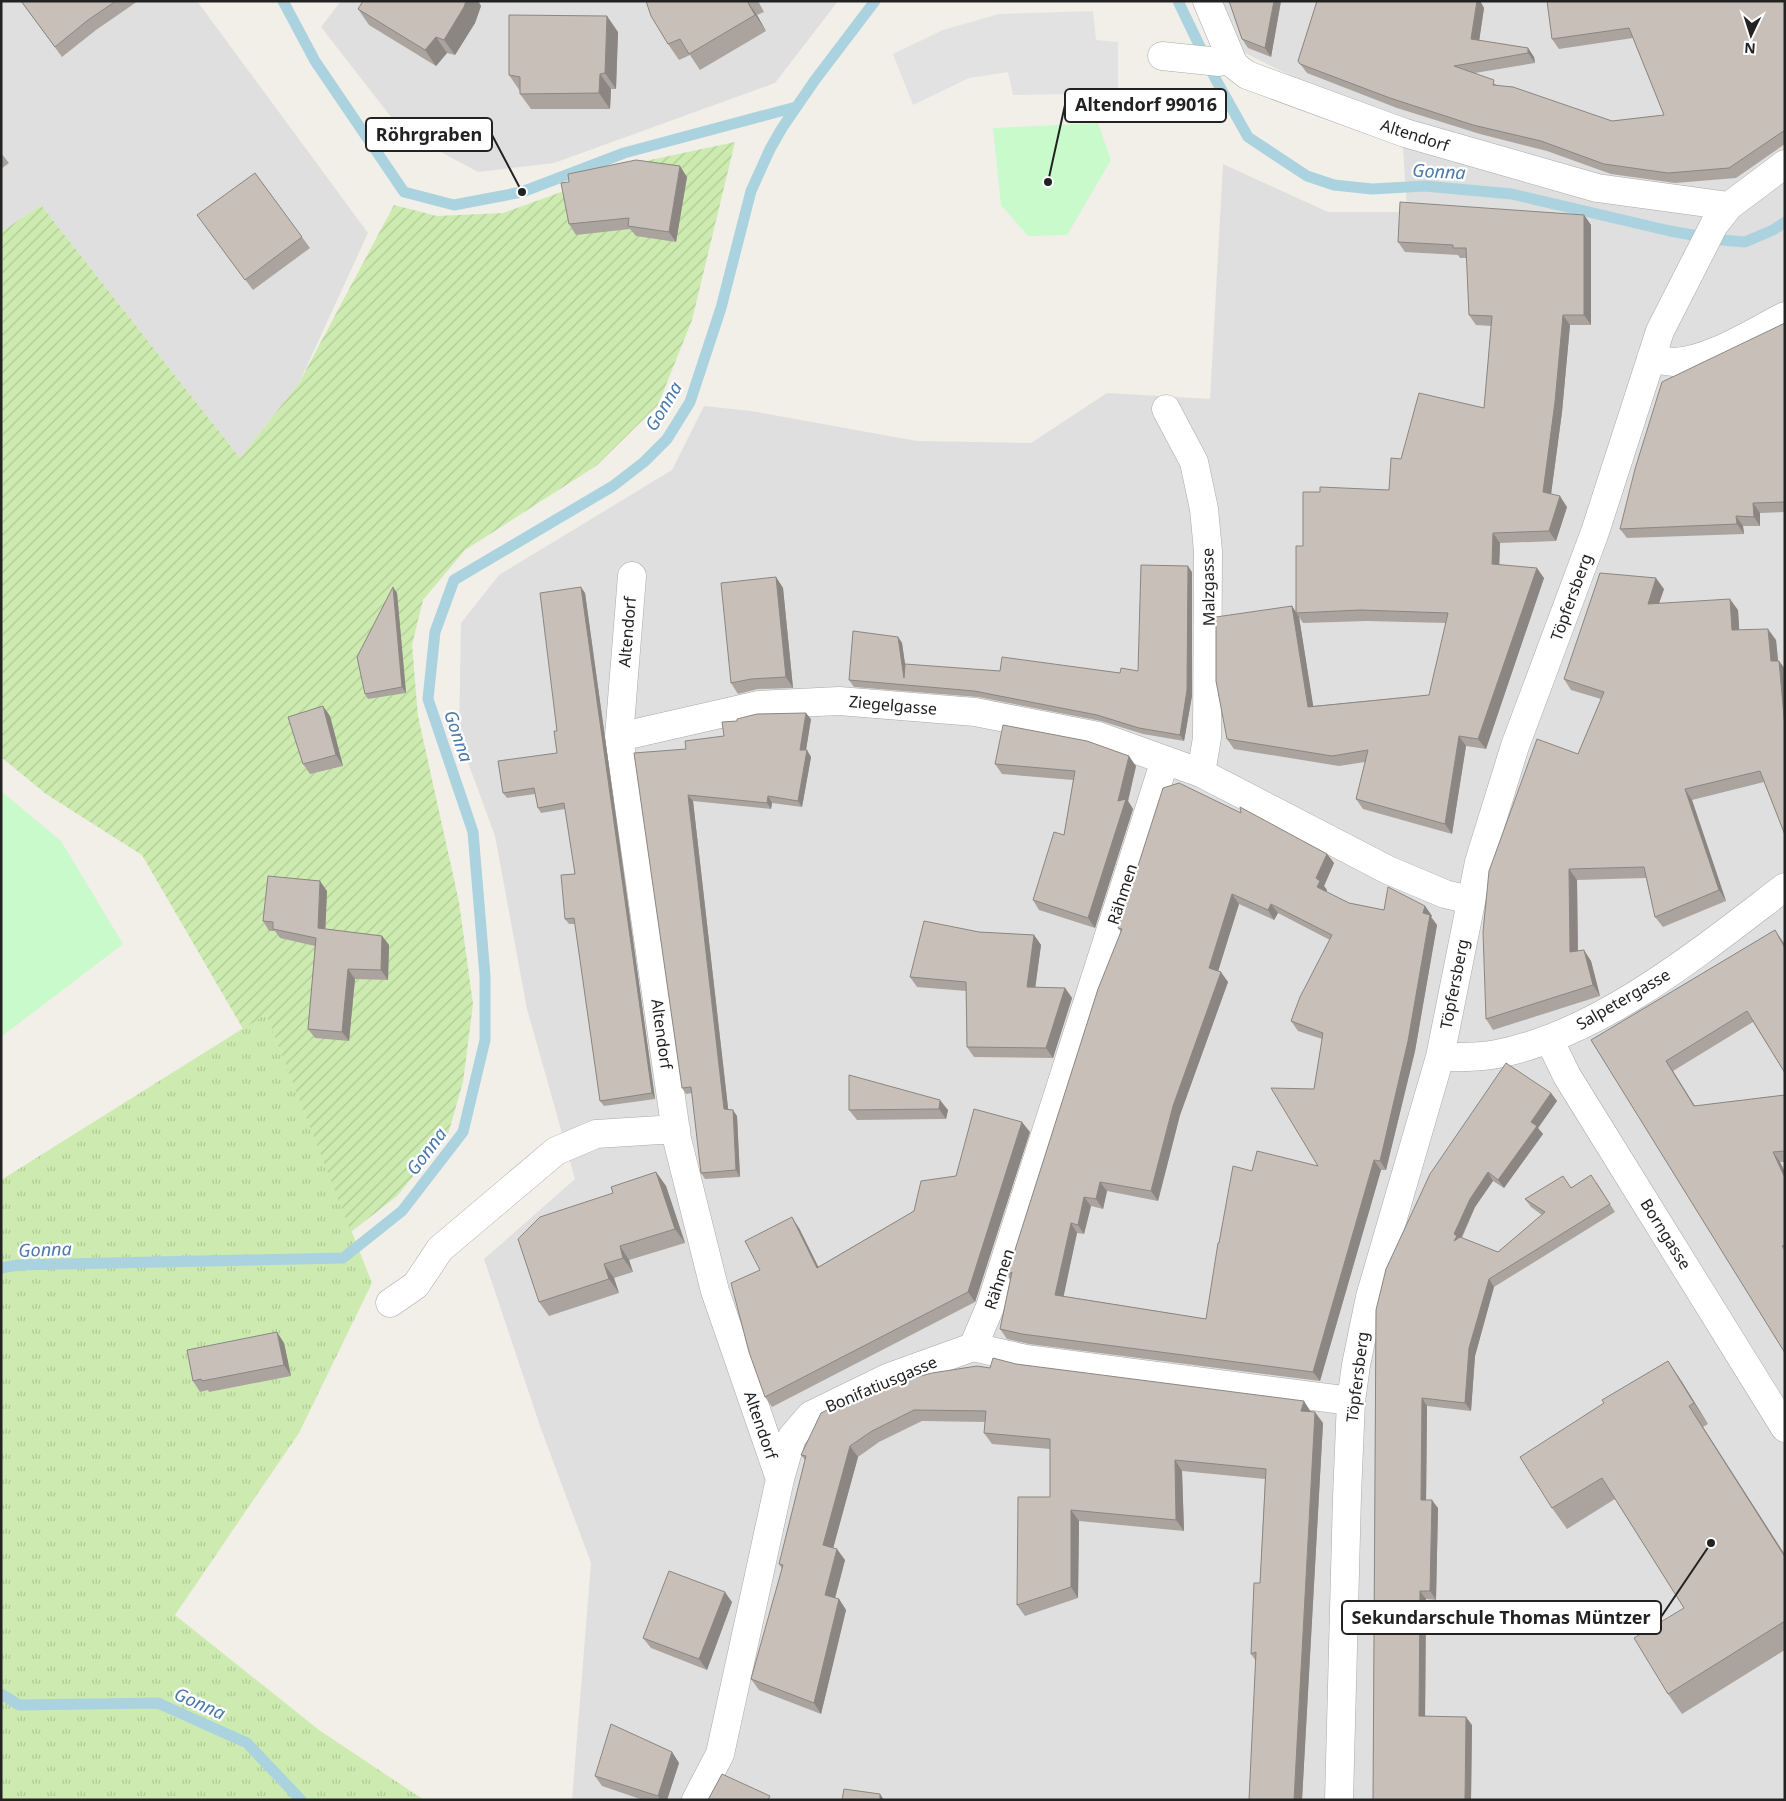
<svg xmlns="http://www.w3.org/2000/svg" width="1786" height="1801" viewBox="0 0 1786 1801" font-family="'Noto Sans',sans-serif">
	<defs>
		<pattern id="grass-tufts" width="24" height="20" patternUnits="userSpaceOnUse" patternTransform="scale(1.25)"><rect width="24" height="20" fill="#cdebb0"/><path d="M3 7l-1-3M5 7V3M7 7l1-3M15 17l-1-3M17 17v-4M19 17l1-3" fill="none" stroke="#b0c997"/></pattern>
		<pattern id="garden-furrows" width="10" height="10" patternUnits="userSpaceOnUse" patternTransform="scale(1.25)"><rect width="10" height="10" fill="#cdebb0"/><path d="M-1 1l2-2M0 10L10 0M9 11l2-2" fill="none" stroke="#b0c997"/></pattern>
	</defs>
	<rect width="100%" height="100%" fill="#f2efe9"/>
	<path fill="#e0dfdf" d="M1 1H197L368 233 299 383 240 458 41 205 1 232Z
		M341 1H838L775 83 554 163 478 172 402 131 321 27Z
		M1219 1H1785V1800H572L591 1563 540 1426 484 1259 575 1179 527 1009 495 836 459 738 461 623 499 575 672 470 704 406 751 411 917 441 1031 443 1107 393 1210 399 1223 164 1328 212H1407L1402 131 1245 53Z"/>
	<path fill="url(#grass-tufts)" d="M266 1014 372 1283 299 1433 175 1615 319 1730 424 1800H1V1180Z"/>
	<path fill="#c8facc" d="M1098 123 1111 160 1067 235 1028 236 1001 205 993 128Z
		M1 791 61 841 123 944 1 1037Z"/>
	<path fill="url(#garden-furrows)" d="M735 142 692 320 658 405 596 466 465 550 423 600 412 645 418 716 459 902 473 1004 463 1082 448 1134 397 1196 351 1232 266 1014 243 1029 142 855 46 794 1 757V232L41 205 240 458 299 383 394 205 437 216 503 213 650 160Z"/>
	<path fill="#e2e2e2" d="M1093 11 1096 40 1118 42V93L1013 95 1008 72 969 78 913 105 893 54 943 30 999 14Z"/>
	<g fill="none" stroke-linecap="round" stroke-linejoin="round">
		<path stroke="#aad3df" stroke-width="11" d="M283 1 315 61 404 192 454 205 522 192 624 153 796 107
			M1178 1 1216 80 1248 137 1307 176 1334 185 1372 189 1425 186 1512 194 1670 231 1721 240 1745 242 1773 230 1785 222
			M1 1268 18 1265 343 1258 402 1211 463 1132 485 1040V976L473 832 428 699 435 632 454 580 613 486 644 462 667 439 690 402 721 308 751 191 770 149 782 128 815 80 875 1
			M1 1694 19 1705 158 1703 247 1743 301 1800"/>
		<g stroke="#a9a9a9" stroke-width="29">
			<path id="minor" d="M1207 1 1234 65 1247 75 1405 133 1597 188 1729 206
				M1162 56 1219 62 1230 59
				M1651 358C1658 359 1666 362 1674 362 1709 361 1753 332 1785 316
				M1166 409 1194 462 1204 509 1208 551 1207 738 1201 773
				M632 576 619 737 677 1139 715 1291 780 1479
				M619 737 759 705 839 701 975 712 1098 736 1201 773 1388 870 1445 894 1470 900
				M1549 1039 1567 1076 1785 1428
				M1440 1057C1459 1057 1478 1058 1497 1054 1601 1034 1702 950 1785 887
				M390 1303 416 1285 440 1249 556 1151 596 1134 676 1129
				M973 1347 990 1307 1165 760
				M696 1800 720 1754 780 1479 792 1437 811 1415 887 1378 973 1347 1026 1359 1351 1401
				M1339 1800 1347 1496 1351 1401 1356 1365 1370 1297 1440 1057 1479 862 1515 746 1595 532 1660 331 1714 225 1729 206 1785 164"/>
		</g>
		<use href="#minor" stroke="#fff" stroke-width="28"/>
	</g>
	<path fill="#aba49e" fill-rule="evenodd" d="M21 1H138L96 30 62 57Z
		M363 1H478L481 6 475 23 455 55 447 53 436 66 369 25 358 9Z
		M646 1H758L764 12 757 15 766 31 700 70 690 55 679 60 668 44Z
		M1229 1H1281L1271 57 1248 48 1242 39Z
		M1317 1H1480L1484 8 1479 40 1528 48 1534 57 1535 63 1475 73 1497 85 1612 121 1664 115 1633 38 1559 49 1552 39 1785 1V144L1736 178 1675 183 1611 174 1547 151 1480 134 1397 108 1307 73 1298 61Z
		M618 32 616 89H611L610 109H531L520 94V91L509 75Z
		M1 153 9 163 1 169Z
		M255 173 310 248 253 290 205 226Z
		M687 177 676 242 636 236 630 229 576 235 569 224Z
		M1584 215 1591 225V325H1570L1562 412 1551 494 1567 507 1556 541 1500 543 1499 564 1544 578 1486 749 1466 746 1452 834 1363 809 1356 799 1365 762 1339 766 1234 749 1227 739 1292 606 1296 612 1303 546 1320 492 1389 490 1401 459 1484 408 1491 326 1476 325 1469 315 1467 258H1460L1458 255 1405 252 1398 242ZM1299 617 1303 623 1367 621 1446 623 1429 695 1313 706Z
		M1785 323V512L1760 513V526H1743L1744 534 1627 538 1620 529Z
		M1192 572V696L1184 741 1143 734 1101 721 978 697 854 687 849 680 898 637 902 643 905 665 1000 671 1120 673 1138 671Z
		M776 577 783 588 793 688 758 689 738 694 731 683Z
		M1664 589 1659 603 1738 610 1739 630 1776 640 1778 661H1779L1785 669V835L1764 782 1692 800 1726 901 1663 927 1655 917 1646 878 1577 880 1578 951 1591 961 1600 996 1493 1030 1486 1019 1578 754 1601 699 1571 690 1564 679Z
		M397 593 406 693 368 699 365 694Z
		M585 593 655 1099 604 1106 600 1101 575 924H569L565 919 575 874 565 809 541 813 538 808 535 794 507 798 503 793 557 753V731Z
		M330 716 343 766 310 774 303 764Z
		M811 719 806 750 811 757 802 807 772 803 771 809 693 801 728 1109 737 1116 740 1177 705 1179 701 1173 692 1093 686 1094 682 1088 686 749 724 736Z
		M995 764 1136 766 1128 801 1133 809 1095 928 1039 910 1033 900 1064 835 1073 780 1002 774Z
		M1327 854 1334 863 1324 886 1327 890 1326 892 1349 903 1384 910 1425 906 1432 916 1431 917 1437 925 1415 1051 1386 1170H1381L1320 1381 1029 1344 1007 1339 1000 1329 1010 1280 1007 1275 1121 932 1118 928ZM1239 904 1274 920 1278 913 1330 940 1291 1021 1298 1031 1322 1039 1314 1089 1318 1166 1252 1171 1219 1243 1206 1319 1063 1296 1077 1233 1084 1234 1091 1206 1103 1209 1107 1191 1158 1201 1180 1115 1228 982 1218 971Z
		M327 891 325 929 382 936 389 945 388 980 355 979 349 1041 315 1038 308 1029 315 946 280 938 275 931H269L263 921Z
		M1775 930 1785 945V1073L1753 1022 1673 1071 1695 1106 1785 1095V1162H1780L1785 1172V1353L1591 1040Z
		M979 932 1034 935 1041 945 1035 987 1065 988 1072 998 1053 1058 974 1057 967 1047 966 991 917 987 910 977Z
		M849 1075 948 1110 946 1119 857 1120 849 1110Z
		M1551 1093 1557 1101 1538 1128 1543 1134 1504 1188 1493 1181 1475 1207 1462 1238 1498 1252 1542 1215 1531 1207 1525 1199 1571 1187 1597 1183 1615 1212 1494 1287 1475 1356 1471 1411 1427 1406 1426 1500 1438 1508 1436 1600 1426 1599 1425 1716 1472 1725 1471 1800H1373L1376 1310Z
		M1030 1132 975 1302 772 1407 765 1397 760 1270 799 1228 818 1267 914 1211 956 1176Z
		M656 1172 666 1186 685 1243 629 1260 633 1272 614 1278 619 1293 549 1316 539 1302 613 1193Z
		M284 1343 291 1376 209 1392 208 1390 200 1392 193 1381Z
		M1668 1361 1682 1382 1708 1424 1703 1427 1785 1555V1650L1682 1714 1668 1694 1684 1608 1615 1499 1567 1529 1552 1508 1604 1403Z
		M1016 1364 1311 1412 1323 1423 1302 1800H1249L1256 1661 1251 1654 1260 1583 1265 1479 1182 1471 1184 1531 1079 1521 1078 1598 1025 1616 1017 1605 1050 1497V1449L992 1444 984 1433 985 1422 922 1421 879 1442 858 1457 833 1548 845 1560 835 1598 839 1599 846 1610 821 1714 759 1690 751 1679 782 1569 779 1564 805 1460 801 1455 990 1368Z
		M732 1602 707 1670 651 1648 643 1638Z
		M672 1752 679 1763 667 1800H643L602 1786 595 1776Z"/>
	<path fill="#8b8681" d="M466 1H478L481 6 475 23 455 55 444 40Z
		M747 1 757 15 766 31 755 15Z
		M1274 1H1281L1271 57 1265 48Z
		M1477 1H1480L1484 8 1478 49 1471 39Z
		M607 16 618 32 616 89 605 73Z
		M436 37 447 53 436 66 425 50Z
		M1528 48 1534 57 1535 63 1528 53Z
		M600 74 611 89 610 109 599 93Z
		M680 166 687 177 676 242 669 232Z
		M1584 215 1591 225V325L1584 315Z
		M1563 315 1570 325 1562 412 1550 502 1543 492Z
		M1560 496 1567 507 1556 541 1549 531Z
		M1753 503 1760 513V526L1754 517Z
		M1736 516 1743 526 1744 534 1737 524Z
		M1493 533 1500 543 1499 574 1492 564Z
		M1188 566 1192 572V696L1184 741 1180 735Z
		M1537 568 1544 578 1486 749 1478 739Z
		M776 577 783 588 793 688 786 677Z
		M1656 578 1664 589 1655 615 1648 604Z
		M393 587 397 593 406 693 402 687Z
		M581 587 585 593 655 1099 652 1093Z
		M1730 599 1738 610 1740 641 1732 630Z
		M1292 606 1299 617 1315 717 1308 707Z
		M1768 629 1776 640 1779 671 1771 661Z
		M898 637 902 643 908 684 904 678Z
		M1779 661 1785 669V729Z
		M323 706 330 716 343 766 336 755Z
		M806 713 811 719 805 756 800 750Z
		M1459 736 1466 746 1452 834 1445 824Z
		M807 750 811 757 802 807 798 801Z
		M1129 756 1136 766 1128 801 1133 809 1095 928 1088 918 1118 801Z
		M1685 789 1692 800 1726 901 1719 890Z
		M688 795 693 801 729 1116 724 1109Z
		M768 796 772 803 771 809 767 803Z
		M1327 854 1334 863 1324 886 1327 890 1324 897 1317 887 1316 878Z
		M1569 869 1577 880 1578 963 1570 952Z
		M320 881 327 891 325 938 318 928Z
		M1232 894 1239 904 1216 978 1209 968Z
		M1271 904 1278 913 1274 920 1268 910Z
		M1425 906 1432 916 1431 917 1437 925 1415 1051 1386 1170 1380 1161 1423 913Z
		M1775 930 1785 945V948Z
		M1034 935 1041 945 1034 997 1027 987Z
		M382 936 389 945 388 980 381 970Z
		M1584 950 1591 961 1600 996 1593 985Z
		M348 969 355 979 349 1041 342 1032Z
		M1221 972 1228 982 1180 1115 1158 1201 1151 1191 1173 1106Z
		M1065 988 1072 998 1053 1058 1046 1048Z
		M1666 1061 1673 1071 1701 1116 1694 1106Z
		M1551 1093 1557 1101 1538 1128 1543 1134 1504 1188 1498 1180 1531 1122Z
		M940 1100 948 1110 946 1119 939 1109Z
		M733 1110 737 1116 740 1177 736 1170Z
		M1022 1122 1030 1132 975 1302 968 1292Z
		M1773 1152 1780 1162 1785 1172V1178Z
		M1374 1160 1381 1170 1320 1381 1313 1372Z
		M656 1172 666 1186 685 1243 675 1229Z
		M1488 1172 1493 1181 1475 1207 1460 1240 1454 1241V1234L1470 1199Z
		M1100 1182 1107 1191 1103 1209 1096 1199Z
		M1084 1197 1091 1206 1084 1234 1078 1225Z
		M792 1217 799 1228 824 1278 817 1268Z
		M1071 1223 1077 1233 1062 1304 1055 1295Z
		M620 1246 629 1260 633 1272 623 1258Z
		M604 1264 614 1278 619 1293 609 1279Z
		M1489 1279 1494 1287 1475 1356 1471 1411 1465 1403 1469 1348Z
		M277 1332 284 1343 291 1376 284 1365Z
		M1668 1361 1682 1382 1708 1424 1694 1403Z
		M1422 1398 1427 1406 1426 1508 1421 1500Z
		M1304 1401 1311 1412 1301 1411Z
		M1689 1406 1703 1427 1785 1555V1557Z
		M1315 1412 1323 1423 1302 1800H1294Z
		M850 1446 858 1457 831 1556 823 1545Z
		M1175 1460 1182 1471 1184 1531 1176 1520Z
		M1432 1500 1438 1508 1436 1600 1430 1591Z
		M1071 1510 1079 1521 1078 1598 1071 1587Z
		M837 1549 845 1560 833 1606 825 1595Z
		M1420 1591 1426 1599 1425 1724 1419 1716Z
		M725 1592 732 1602 707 1670 699 1659Z
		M839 1599 846 1610 821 1714 814 1703Z
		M1466 1717 1472 1725 1471 1800H1465Z
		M672 1752 679 1763 667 1800H660L658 1796Z
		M880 1794 884 1800H880Z"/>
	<path fill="#c7bfb8" stroke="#8b8681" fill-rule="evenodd" d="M21 1H116L88 20 55 47Z
		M363 1H466L464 7 444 40 436 37 425 50 358 9Z
		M646 1H747L755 15 689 54 680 39 668 44 651 16Z
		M1229 1H1274L1265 48 1242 39Z
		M1317 1H1477L1471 39 1528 48V53L1454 66 1494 80 1493 85 1513 87 1612 121 1664 115 1629 28 1552 39 1547 1H1785V130L1729 168 1668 173 1604 164 1541 141 1473 125 1390 98 1300 64 1298 61Z
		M509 15 607 16 605 73 600 74 599 93 520 94V77L509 75Z
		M636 160 680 166 669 232 628 226 629 218 569 224 561 183 569 182 568 174Z
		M255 173 302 237 245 280 197 215Z
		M1400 202 1584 215V315H1563L1555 402 1543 492 1560 496 1549 531 1493 533 1492 564 1537 568 1478 739 1459 736 1445 824 1356 799 1368 750 1332 756 1227 739 1216 681V617L1292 606 1308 707 1429 695 1448 613 1360 610 1296 613V546H1303V492H1320V487L1389 490 1391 458 1401 459 1419 393 1484 408 1492 316 1469 315 1466 248H1453V245L1398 242Z
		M1785 323V502L1753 503 1754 517 1736 516 1737 524 1620 529 1635 469 1662 382Z
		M1141 565 1188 566 1187 690 1180 735 1139 728 1097 715 974 691 849 680 853 631 898 637 904 678 905 664 1000 671 1002 657 1120 673 1121 668 1138 671Z
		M1600 573 1656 578 1648 604 1730 599 1732 630 1768 629 1771 661H1779L1785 728V835L1760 771 1685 789 1719 890 1655 917 1644 867 1569 869 1570 952 1584 950 1593 985 1486 1019 1483 932 1489 871 1537 739 1578 754 1604 692 1564 679Z
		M776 577 786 677 751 679 731 683 721 583Z
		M393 587 402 687 365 694 357 657Z
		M581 587 652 1093 600 1101 574 918 565 919 561 875 575 874 564 803 538 808 534 788 503 793 498 761 557 753 554 731H557L540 593Z
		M323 706 336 755 303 764 288 717Z
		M806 713 800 750H807L798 801 768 796 767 803 688 795 724 1109 733 1110 736 1170 701 1173 691 1087 682 1088 634 753 686 749 685 741 724 736 722 722 737 721V719L757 714Z
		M1003 725 1087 741 1129 756 1118 801 1126 799 1088 918 1033 900 1054 832 1064 835 1075 771 995 764Z
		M1179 783 1241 813 1240 807 1327 854 1316 878 1320 881 1317 887 1349 903 1384 910 1388 887 1425 906 1423 913 1430 915 1408 1041 1380 1161 1374 1160 1313 1372 1022 1334 1000 1329 1012 1272 1007 1275 1098 989 1122 929 1118 928 1163 788ZM1232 894 1268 910 1271 904 1332 935 1300 997 1291 1021 1323 1033 1314 1089 1271 1088 1318 1166 1257 1151 1252 1171 1233 1166 1219 1243H1218L1206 1319 1055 1295 1071 1223 1078 1225 1084 1197 1096 1199 1100 1182 1151 1191 1173 1106 1221 972 1209 968Z
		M268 876 320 881 318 928 382 936 381 970 348 969 342 1032 308 1029 316 938 273 929V922L263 921Z
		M924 921 979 932 1034 935 1027 987 1065 988 1046 1048 967 1047 966 982 910 977Z
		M1775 930 1785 948V1073L1747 1011 1666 1061 1694 1106 1785 1095V1151L1773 1152 1785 1178V1245L1782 1246 1785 1250V1353L1591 1040Z
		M1506 1063 1551 1093 1531 1122 1537 1126 1498 1180 1488 1172 1470 1199 1454 1234 1457 1236 1454 1241 1460 1237 1498 1252 1545 1212 1525 1199 1563 1176 1571 1188 1591 1175 1610 1204 1489 1279 1469 1348 1465 1403 1422 1398 1421 1500H1432L1430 1591H1420L1419 1716 1466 1717 1465 1800H1373L1376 1310 1386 1269 1430 1174Z
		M849 1075 940 1100 939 1109 849 1110Z
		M974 1109 1022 1122 968 1292 765 1397 749 1352 731 1283 760 1270 745 1241 792 1217 817 1268 914 1211 921 1181 956 1176Z
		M656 1172 675 1229 620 1246 623 1258 604 1264 609 1279 539 1302 518 1239 540 1217 613 1193 611 1187Z
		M277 1332 284 1365 202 1381 201 1379 193 1381 187 1350Z
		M993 1358 1016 1364 1304 1401 1301 1411 1315 1412 1294 1800H1249L1256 1652 1251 1654 1254 1583H1260L1266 1469 1175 1460 1176 1520 1071 1510V1587L1017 1605 1018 1497H1050V1439L984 1433 986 1411 914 1410 872 1431 850 1446 823 1545 837 1549 825 1595 839 1599 814 1703 751 1679 783 1565 779 1564 806 1456 801 1455 821 1413 865 1391 932 1373 977 1366 990 1368Z
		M1668 1361 1694 1403 1689 1406 1785 1557V1621L1668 1694 1634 1638 1684 1608 1602 1478 1552 1508 1520 1457 1604 1403 1602 1400Z
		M669 1571 725 1592 699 1659 643 1638Z
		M611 1724 672 1752 658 1796 595 1776Z
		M722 1774 770 1796 768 1800H708Z
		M844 1789 880 1794V1800H842Z"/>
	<g text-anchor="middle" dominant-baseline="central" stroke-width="4.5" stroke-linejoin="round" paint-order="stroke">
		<g font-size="16" fill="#222" stroke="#fff">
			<text transform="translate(1415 135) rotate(18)">Altendorf</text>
			<text transform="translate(1208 587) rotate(-91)">Malzgasse</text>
			<text transform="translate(1571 597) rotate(-70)">Töpfersberg</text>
			<text transform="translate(627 632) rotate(-85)">Altendorf</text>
			<text transform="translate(893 705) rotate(5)">Ziegelgasse</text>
			<text transform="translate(1122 894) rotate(-72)">Rähmen</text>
			<text transform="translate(1454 984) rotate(-79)">Töpfersberg</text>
			<text transform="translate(1623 999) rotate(-30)">Salpetergasse</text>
			<text transform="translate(662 1034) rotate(82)">Altendorf</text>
			<text transform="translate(1666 1234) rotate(58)">Borngasse</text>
			<text transform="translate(999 1279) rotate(-72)">Rähmen</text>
			<text transform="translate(1357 1377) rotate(-83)">Töpfersberg</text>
			<text transform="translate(881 1384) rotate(-23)">Bonifatiusgasse</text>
			<text transform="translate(761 1425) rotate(71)">Altendorf</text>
		</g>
		<g font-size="18" font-style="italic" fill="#4a7aab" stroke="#fff">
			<text transform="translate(1439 171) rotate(3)">Gonna</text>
			<text transform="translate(663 406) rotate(-59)">Gonna</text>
			<text transform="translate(459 736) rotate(71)">Gonna</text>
			<text transform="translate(426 1151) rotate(-53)">Gonna</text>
			<text transform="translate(45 1249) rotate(-2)">Gonna</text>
			<text transform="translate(200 1703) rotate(24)">Gonna</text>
		</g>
	</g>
	<path fill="none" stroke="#222" stroke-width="2" d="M1048 182L1065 105M522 192L492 135M1711 1543L1661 1617"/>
	<g fill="#222" stroke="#fff" stroke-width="2">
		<circle cx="1048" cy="182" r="5"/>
		<circle cx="522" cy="192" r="5"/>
		<circle cx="1711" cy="1543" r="5"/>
	</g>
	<g fill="#fff" stroke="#222" stroke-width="2">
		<rect x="1065" y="89" width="161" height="33" rx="5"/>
		<rect x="366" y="118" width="126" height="33" rx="5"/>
		<rect x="1342" y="1601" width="319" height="33" rx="5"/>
	</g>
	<g font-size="18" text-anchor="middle" font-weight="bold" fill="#222">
		<text x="1146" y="111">Altendorf 99016</text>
		<text x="429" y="141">Röhrgraben</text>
		<text x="1501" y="1624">Sekundarschule Thomas Müntzer</text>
	</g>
	<rect width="1786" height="1801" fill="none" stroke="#222222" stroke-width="5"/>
	<g transform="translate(1751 35) rotate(184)" stroke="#ffffff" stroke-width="4" paint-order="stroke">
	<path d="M0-4L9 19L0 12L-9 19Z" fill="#222222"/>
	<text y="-8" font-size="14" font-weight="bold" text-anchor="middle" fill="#222222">N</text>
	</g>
</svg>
